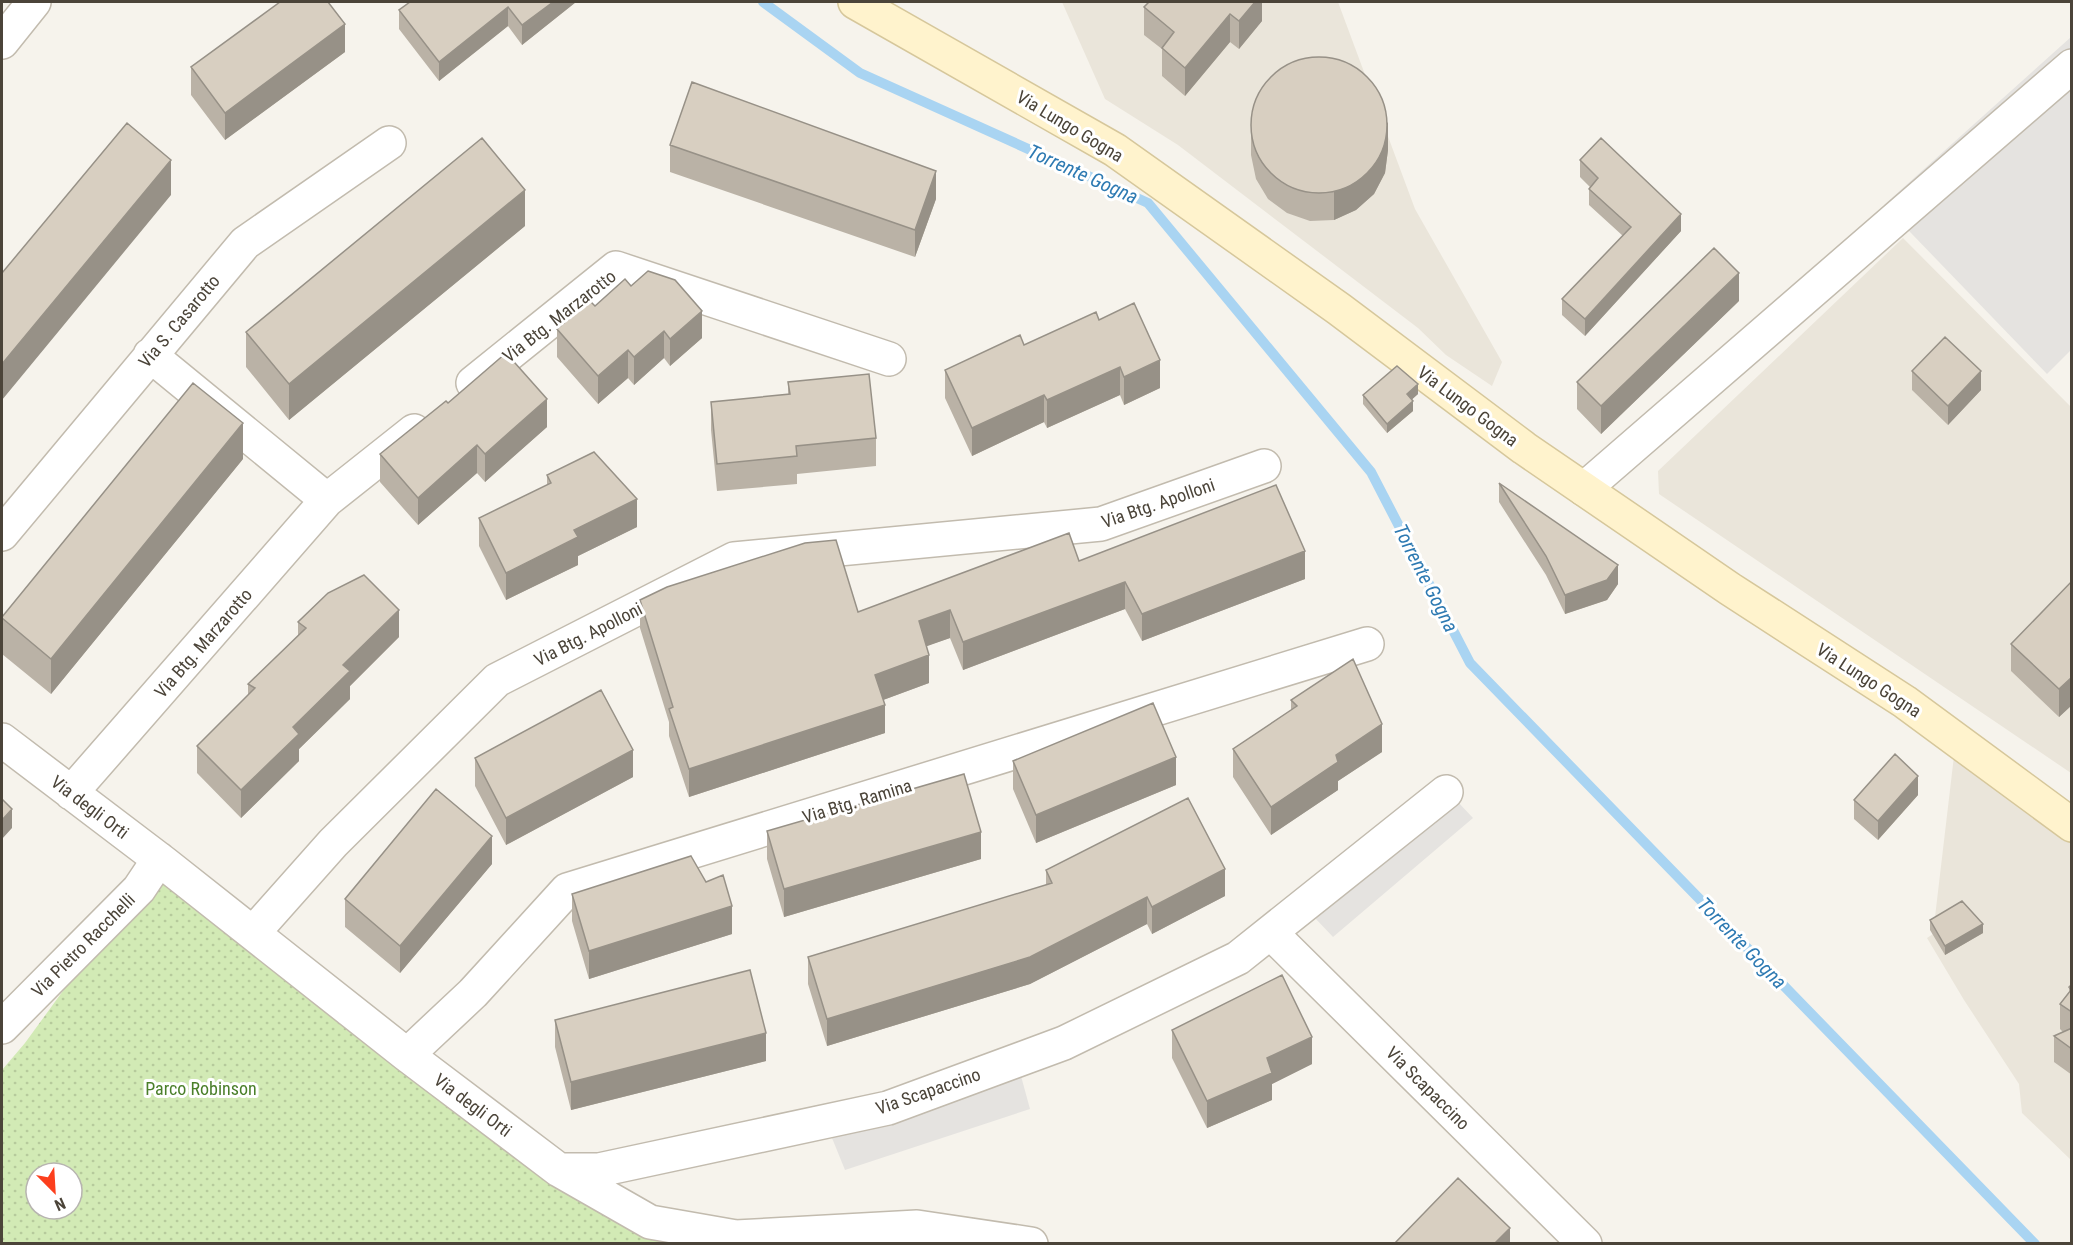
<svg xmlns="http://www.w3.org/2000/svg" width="2073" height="1245" viewBox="0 0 2073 1245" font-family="'Roboto Condensed',sans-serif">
	<defs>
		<pattern id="park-dots" width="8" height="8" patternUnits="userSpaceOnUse" patternTransform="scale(1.5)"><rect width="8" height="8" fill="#d2eab5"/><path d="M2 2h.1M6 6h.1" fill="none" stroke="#b6ca9c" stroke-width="1.8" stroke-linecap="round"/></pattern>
	</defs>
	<rect width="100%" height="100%" fill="#f6f3ec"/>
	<path fill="#eae5da" d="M1062 2H1338L1415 209 1502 362 1492 386 1446 355 1418 328 1178 145 1105 99Z
		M1903 238 2071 407V773L1659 494 1658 471Z
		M1954 756 2071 834V1160L2022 1113 2019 1084 1964 1000 1927 938 1933 934Z"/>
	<path fill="url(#park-dots)" fill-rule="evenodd" d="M159 859 559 1170 738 1244H2V1070L25 1043ZM36 1173H72V1209H36Z"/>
	<path fill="#e5e3e0" d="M2071 37V350L2047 374 1884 205Z
		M1457 801 1473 818 1333 937 1315 918Z
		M1021 1076 1030 1109 845 1170 832 1138Z"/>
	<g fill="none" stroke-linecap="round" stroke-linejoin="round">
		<path stroke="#a9d4f2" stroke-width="10" d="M763 2 860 73 1148 203 1371 472 1470 663 2035 1244"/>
		<g stroke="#c2bbae" stroke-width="36">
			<path id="street" d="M2 42 34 2
				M150 355 327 500
				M473 383 616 268 889 359
				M1584 489 2072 66
				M2 534 245 243 389 143
				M2 740 164 863 407 1055 559 1170 650 1222 736 1237 917 1227 1031 1244
				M71 793 327 500 414 431
				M253 933 333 843 497 680 734 559 1101 524 1264 466
				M1271 933 1585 1244
				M2 1027 139 889 159 859
				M407 1055 473 993 567 890 1367 644
				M559 1170H599L888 1108 1064 1043 1238 958 1446 792"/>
		</g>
		<g stroke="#d6c79b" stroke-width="36">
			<path id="secondary" d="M855 2 1115 150 1339 309 1524 448 1730 589 1905 702 2072 825"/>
		</g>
		<use href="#street" stroke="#fff" stroke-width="33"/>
		<use href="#secondary" stroke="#fff3cd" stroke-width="33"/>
	</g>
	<path fill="#bab2a6" d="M576 2 522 45 508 26 439 81 399 29V10Z
		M1262 3V21L1239 49 1230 42 1185 96 1162 76V49L1144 35V7Z
		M345 52 225 140 191 95V67Z
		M1251 127 1388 150 1385 173 1374 194 1356 210 1334 220 1310 221 1287 213 1268 199 1256 179 1251 155Z
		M670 145 936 199 915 257 670 172Z
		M1580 160 1681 231 1585 336 1562 315V299L1623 236 1589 205V189L1590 187 1580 177Z
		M525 226 289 420 246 367V332Z
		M631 286 702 338 670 366 664 358 634 385 628 378 598 404 557 357V329Z
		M1739 301 1601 434 1577 409V382Z
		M1099 320 1160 388 1124 405 1120 395 1047 428 1044 422 972 456 945 398V370L1024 345Z
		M1912 371 1981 390 1948 425 1912 390Z
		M788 382 876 438V466L797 474V484L717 491 711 430V402L788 395Z
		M1418 394 1412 399 1413 411 1387 433 1363 404V395Z
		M448 403 547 427 485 482 477 473 418 525 380 482V454Z
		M243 459 51 694 2 654V617Z
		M547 475 637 527 578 556V565L506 600 479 546V518L547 485Z
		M1499 483 1618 584 1607 600 1565 614 1546 575 1499 502Z
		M1079 561 1305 579 1142 641 1125 609 963 670 950 638 926 646 929 683 883 700 885 733 689 797 669 736V722L640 628V600L858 612Z
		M2072 581V705L2059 717 2011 671V644Z
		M298 622 399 637 350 686V699L299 749V761L241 818 197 773V746L248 696V684L298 636Z
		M1291 700 1382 752 1338 781V790L1271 835 1233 777V749L1291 710Z
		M475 758 633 777 506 845 475 786Z
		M1013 761 1176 785 1036 843 1013 789Z
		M1918 795 1878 840 1854 819V800Z
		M767 831 981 859 784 917 767 859Z
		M492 864 400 973 345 927V899Z
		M1046 870 1225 896 1152 934 1147 924 1030 984 827 1046 808 984V957L1046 885Z
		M572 894 732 934 589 979 572 921Z
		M1930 920 1983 933 1945 955 1930 930Z
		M2072 984V1075L2054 1062V1036L2063 1032 2060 1029V1004L2069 992V987Z
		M555 1020 766 1061 571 1110 555 1047Z
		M1172 1030 1312 1064 1272 1084V1100L1207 1128 1172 1058Z"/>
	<path fill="#979187" d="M553 2H576L522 45V25Z
		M1253 2H1263L1262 3V21L1239 49V21Z
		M508 7V26L439 81V62Z
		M1230 14V42L1185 96V68Z
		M345 24V52L225 140V113Z
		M1388 122V150L1385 173 1374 194 1356 210 1334 220V192Z
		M171 160V195L2 400V364Z
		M936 171V199L915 257V230Z
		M525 190V226L289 420V384Z
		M1681 214V231L1585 336V319Z
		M1739 273V301L1601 434V406Z
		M702 311V338L670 366V339Z
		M664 331V358L634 385V357Z
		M628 350V378L598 404V376Z
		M1160 360V388L1124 405V377Z
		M1120 367V395L1047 428V400Z
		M1981 371V390L1948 425V406Z
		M1418 384V394L1407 404V394Z
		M1044 395V422L972 456V428Z
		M547 399V427L485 482V454Z
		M1413 401V411L1387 433V424Z
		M243 423V459L51 694V659Z
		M477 445V473L418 525V498Z
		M637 499V527L578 556V565L506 600V573L574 530Z
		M1305 551V579L1142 641V614Z
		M1618 565V584L1607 600 1565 614V595Z
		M1125 582V609L963 670V642Z
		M399 610V637L350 686V699L299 749V761L241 818V790L343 665Z
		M950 610V638L919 649V621Z
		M929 655V683L875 703V675Z
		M2072 677V705L2059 717V689Z
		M885 705V733L689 797V769Z
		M1382 724V752L1338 781V790L1271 835V807L1336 755Z
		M633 750V777L506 845V818Z
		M1176 757V785L1036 843V815Z
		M1918 776V795L1878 840V821Z
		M12 809V828L2 839V820Z
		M981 832V859L784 917V889Z
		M492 836V864L400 973V946Z
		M1225 869V896L1152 934V907Z
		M1147 897V924L1030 984 827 1046V1019Z
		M732 906V934L589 979V951Z
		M1983 924V933L1945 955V946Z
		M766 1033V1061L571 1110V1082Z
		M1312 1037V1064L1272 1084V1100L1207 1128V1101L1267 1058Z
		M1510 1228V1244H1494Z"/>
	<path fill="#d8cfc1" stroke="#979187" stroke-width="1.5" d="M280 2H328L345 24 225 113 191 67Z
		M410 2H553L522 25 508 7 439 62 399 10Z
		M1149 2H1255L1239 21 1230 14 1185 68 1162 48 1174 32 1144 7Z
		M1251 125a68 68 0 1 1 136 0a68 68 0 1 1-136 0Z
		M692 82 936 171 915 230 670 145Z
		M127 123 171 160 2 364V273Z
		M482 138 525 190 289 384 246 332Z
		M1601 138 1681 214 1585 319 1562 299 1631 227 1589 189 1598 178 1580 160Z
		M1714 248 1739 273 1601 406 1577 382Z
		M648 271 675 280 702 311 670 339 664 331 634 357 628 350 598 376 557 329 590 301 595 306 625 279 631 286Z
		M1134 303 1160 360 1124 377 1120 367 1047 400 1044 395 972 428 945 370 1020 335 1024 345 1096 312 1099 320Z
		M1945 337 1981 371 1948 406 1912 371Z
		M506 353 547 399 485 454 477 445 418 498 380 454 446 401 448 403Z
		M1397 366 1418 384 1407 394 1413 401 1387 424 1363 395Z
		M869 374 876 438 796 446 797 456 717 464 711 402 790 394 788 382Z
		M193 383 243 423 51 659 2 618V617Z
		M594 452 637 499 574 530 578 537 506 573 479 518 551 483 547 475Z
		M1499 483 1618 565 1607 580 1565 595 1546 556Z
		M1276 485 1305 551 1142 614 1125 582 963 642 950 610 919 621 929 655 875 675 885 705 689 769 669 709 673 707 640 600 667 587 805 543 836 540 858 612 1069 533 1079 561Z
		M364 575 399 610 343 665 350 671 293 727 299 734 241 790 197 746 255 688 248 684 306 628 298 622 328 593Z
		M2072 581V677L2059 689 2011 644Z
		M1353 659 1382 724 1336 755 1338 762 1271 807 1233 749 1297 706 1291 700Z
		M601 690 633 750 506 818 475 758Z
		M1153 703 1176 757 1036 815 1013 761Z
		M1895 754 1918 776 1878 821 1854 800Z
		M964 774 981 832 784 889 767 831Z
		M436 789 492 836 400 946 345 899Z
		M1188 798 1225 869 1152 907 1147 897 1030 957 827 1019 808 957 1052 883 1046 870Z
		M2 799 12 809 2 820Z
		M691 856 706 882 723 875 732 906 589 951 572 894Z
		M1962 901 1983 924 1945 946 1930 920Z
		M750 970 766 1033 571 1082 555 1020Z
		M1282 975 1312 1037 1267 1058 1272 1073 1207 1101 1172 1030Z
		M2072 984V1012L2060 1004 2071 990 2069 987Z
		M2072 1028V1049L2054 1036Z
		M1458 1178 1510 1228 1494 1244H1394Z"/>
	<g text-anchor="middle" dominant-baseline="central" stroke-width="6" stroke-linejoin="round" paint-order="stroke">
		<g font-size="18" fill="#4b4439" stroke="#fff">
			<text transform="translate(1070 126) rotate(31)">Via Lungo Gogna</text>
			<text transform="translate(559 316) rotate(-38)">Via Btg. Marzarotto</text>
			<text transform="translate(179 321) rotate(-50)">Via S. Casarotto</text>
			<text transform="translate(1468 406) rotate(37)">Via Lungo Gogna</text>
			<text transform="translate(1158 503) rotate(-19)">Via Btg. Apolloni</text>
			<text transform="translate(588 634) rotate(-27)">Via Btg. Apolloni</text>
			<text transform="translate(203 643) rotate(-49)">Via Btg. Marzarotto</text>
			<text transform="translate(1869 680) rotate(33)">Via Lungo Gogna</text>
			<text transform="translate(857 801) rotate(-17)">Via Btg. Ramina</text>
			<text transform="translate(90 807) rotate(37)">Via degli Orti</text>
			<text transform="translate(83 945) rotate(-45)">Via Pietro Racchelli</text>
			<text transform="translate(1428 1088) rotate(45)">Via Scapaccino</text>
			<text transform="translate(928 1091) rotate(-19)">Via Scapaccino</text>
			<text transform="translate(473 1105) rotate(37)">Via degli Orti</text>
		</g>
		<g font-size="18" fill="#4a7f2a" stroke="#fff">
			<text x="201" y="1088">Parco Robinson</text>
		</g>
		<g font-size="20" font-style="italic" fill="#2e7ab2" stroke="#fff">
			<text transform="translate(1083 174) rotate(24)">Torrente Gogna</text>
			<text transform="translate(1426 578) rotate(63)">Torrente Gogna</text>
			<text transform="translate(1742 943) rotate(46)">Torrente Gogna</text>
		</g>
	</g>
	<rect width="2073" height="1245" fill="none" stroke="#4b4439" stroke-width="6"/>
	<g transform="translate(54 1191) rotate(156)"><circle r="28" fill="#ffffff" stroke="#b7b4b0" stroke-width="1.5"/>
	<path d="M0-4.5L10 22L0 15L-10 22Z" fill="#fc3f1d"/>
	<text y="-9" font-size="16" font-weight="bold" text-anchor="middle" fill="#4b4439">N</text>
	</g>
</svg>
